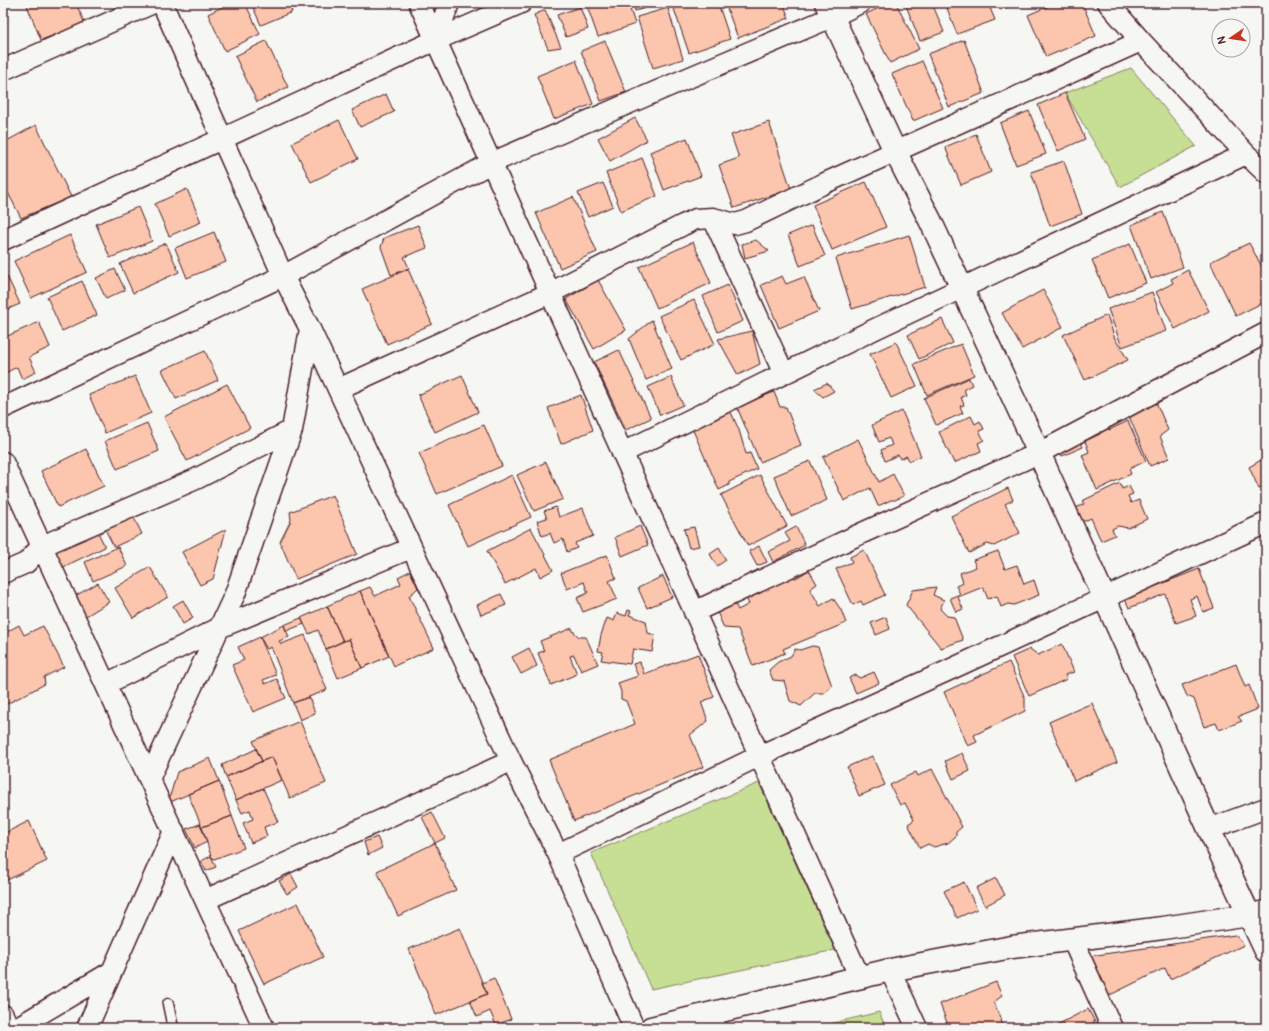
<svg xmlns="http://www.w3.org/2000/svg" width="1269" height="1031" viewBox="0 0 1269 1031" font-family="Pangolin,sans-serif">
	<rect width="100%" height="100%" fill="#f6f6f2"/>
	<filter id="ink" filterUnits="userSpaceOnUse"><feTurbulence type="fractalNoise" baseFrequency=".025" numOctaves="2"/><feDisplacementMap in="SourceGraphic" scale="8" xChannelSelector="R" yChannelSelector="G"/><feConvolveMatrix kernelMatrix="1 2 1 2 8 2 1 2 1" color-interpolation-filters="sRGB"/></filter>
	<g filter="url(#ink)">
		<path fill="#c7df95" stroke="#887f60" d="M1131 68 1196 146 1120 187 1065 93Z
			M759 783 835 950 651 989 591 853Z
			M879 1012 886 1028H813Z"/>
		<path fill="#fbc6ad" stroke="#4a1f2b" d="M26 3H76L85 24 41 40Z
			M230 3H245L260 34 225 51 208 14Z
			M251 3H289L292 12 261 25Z
			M586 3H628L635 24 598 37Z
			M633 3H663L635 11Z
			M691 3H718L730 39 689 53 674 9Z
			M725 3H783L789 18 738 38Z
			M889 3H896L919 49 890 63 866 14Z
			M905 3H932L944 32 920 41Z
			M945 3H988L995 20 957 34Z
			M997 3H1017L1000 10Z
			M1056 3H1082L1096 36 1046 57 1028 15Z
			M580 7 588 29 566 37 557 15Z
			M668 8 683 59 653 68 637 17Z
			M545 10 561 47 548 49 534 15Z
			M964 40 984 93 949 107 928 54Z
			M266 41 288 87 257 102 235 56Z
			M605 41 626 92 601 101 581 51Z
			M576 60 593 104 554 119 537 76Z
			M922 61 943 108 913 121 892 74Z
			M1065 93 1085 139 1058 151 1038 105Z
			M386 94 394 112 360 127 352 110Z
			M1029 111 1046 154 1016 165 1000 123Z
			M635 118 647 140 610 161 598 138Z
			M339 120 358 159 311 182 292 143Z
			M769 122 791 189 734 208 719 165 739 158 731 135Z
			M36 125 71 197 21 218 3 183V143Z
			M976 134 991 172 961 185 945 147Z
			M687 138 701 176 664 190 650 152Z
			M642 158 657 196 621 211 606 173Z
			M1064 161 1082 214 1050 226 1031 172Z
			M866 182 886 227 832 250 813 205Z
			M603 183 613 206 588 217 578 193Z
			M187 189 201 222 169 236 155 204Z
			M573 197 597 252 560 268 536 213Z
			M138 207 152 241 110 258 96 224Z
			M1163 212 1183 267 1151 279 1131 225Z
			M418 225 427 248 404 257 409 268 391 275 381 247 384 238Z
			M812 225 825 256 800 266 788 235Z
			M214 232 226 262 187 278 175 248Z
			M70 235 87 272 31 298 14 261Z
			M909 235 925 287 852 309 836 258Z
			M756 240 769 251 745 258 742 244Z
			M693 242 711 283 657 308 639 267Z
			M166 243 179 272 133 293 120 264Z
			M1249 243 1266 274V301L1236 316 1210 262Z
			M1130 244 1146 283 1108 298 1092 260Z
			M115 269 125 290 106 299 96 278Z
			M408 269 432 324 387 344 362 289Z
			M1188 270 1209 311 1175 329 1156 292 1173 283 1171 279Z
			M7 276 20 304 3 311V278Z
			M782 276 786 284 804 277 819 311 779 328 761 285Z
			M598 280 626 330 594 349 566 299Z
			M82 281 97 315 62 331 47 297Z
			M728 285 743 321 718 332 703 296Z
			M1043 290 1063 327 1022 349 1002 313Z
			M1152 292 1166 331 1122 347 1108 309Z
			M694 300 715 344 681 360 659 316Z
			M1107 315 1115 339 1128 360 1085 380 1063 335Z
			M942 319 953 343 919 359 908 335Z
			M652 320 672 369 646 380 629 339Z
			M39 322 50 347 29 357 36 372 22 379 17 367 3 374V338Z
			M752 331 760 364 738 375 718 339Z
			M896 342 917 386 891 398 870 354Z
			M961 344 974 375 927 395 914 364Z
			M619 350 651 418 626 430 594 362Z
			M205 351 218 380 176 399 162 370Z
			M462 375 478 412 435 432 418 395Z
			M135 376 151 413 105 433 89 395Z
			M671 377 683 405 660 415 648 387Z
			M969 378 972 385 964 389 966 395 961 397 964 405 960 406 963 413 936 425 924 398Z
			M827 383 834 391 823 397 814 389Z
			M227 384 250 428 187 461 164 417Z
			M774 392 780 407H786L801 445 760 462 737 407Z
			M581 395 593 430 561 444 548 408Z
			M1156 402 1168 430 1160 436 1169 458 1150 466 1128 414Z
			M730 410 739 430 746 454 750 453 757 469 729 482V485L719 490 692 428Z
			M902 411 921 456 909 461 907 456 900 459 898 455 885 461 881 450 892 445 889 438 879 442 872 425Z
			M971 416 975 424 980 421 984 429 979 431 984 440 978 443 981 451 954 463 939 432Z
			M1128 421 1146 461 1129 469 1131 474 1097 490 1082 455 1089 452 1085 441 1100 434 1098 431 1107 427 1109 430Z
			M147 423 159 451 117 469 105 441Z
			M484 425 502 466 437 494 419 453Z
			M1085 436 1081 443 1083 447 1062 456 1057 446Z
			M858 439 879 482 893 474 904 496 895 500H891L878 506 870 488 844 501 823 457Z
			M86 449 104 486 58 507 41 471Z
			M1261 460 1265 467H1266V485L1259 489 1249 467Z
			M810 461 827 500 791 516 774 476Z
			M546 462 563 499 534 511 517 475Z
			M512 475 531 517 468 546 449 505Z
			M760 475 787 526 748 546 721 495Z
			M1120 483 1122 489 1129 486 1133 494 1128 496 1131 503 1139 500 1147 519 1128 528 1118 526 1112 529 1115 535 1101 541 1091 518 1082 522 1076 508 1084 504 1082 501Z
			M1008 488 1013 500 1005 504 1020 533 994 546 987 544 969 553 951 516Z
			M333 495 357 554 296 579 280 542 291 520 290 512Z
			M556 507 559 517 583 508 593 536 575 543 577 548 567 552 563 539 554 543 550 533 542 536 537 521 547 518 544 511Z
			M133 516 142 534 114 547 105 529Z
			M640 526 648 545 622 556 615 537Z
			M694 527 699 546 689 548 684 529Z
			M796 527 805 545 773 562 768 552 790 541 785 533Z
			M96 528 105 547 63 567 54 548Z
			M531 528 553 570 540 577 536 568 505 584 487 551Z
			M226 529 213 579 200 585 182 552Z
			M759 546 767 562 757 566 749 551Z
			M118 547 127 566 93 581 85 562Z
			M719 548 726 560 717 566 710 554Z
			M864 550 885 595 863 605 861 601 853 605 836 569 852 562 850 557Z
			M998 551 1005 569 1017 565 1024 584 1034 580 1039 595 1014 605 1008 604 1001 607 997 596 988 599 983 587 958 597 963 609 956 612 950 598 960 594 956 586 963 583 960 573 976 567 973 560Z
			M607 555 616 578 609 581 617 599 583 612 577 598 588 593 584 582 567 589 561 573Z
			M150 567 168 597 133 618 115 588Z
			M1199 569 1214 608 1203 612 1197 596 1190 599 1196 616 1176 623 1165 594 1129 608 1123 594 1154 582 1156 586Z
			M809 570 817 584 810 589 820 606 833 598 841 610 846 623 783 649 785 653 753 666 738 629 724 628 717 612 735 604 738 610 749 604 746 598 792 577 796 578Z
			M410 571 418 588 409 596 434 648 394 666 360 591 370 587 375 596 401 584 398 577Z
			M663 576 672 597 647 608 638 588Z
			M98 583 109 602 86 616 75 596Z
			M936 587 933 595 944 600 940 609 947 616 954 617 963 640 941 648 906 605 913 590Z
			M360 591 389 656 362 668 349 639 343 641 327 606Z
			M501 594 506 605 481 615 477 605Z
			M183 600 193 618 183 624 173 606Z
			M327 606 343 641 326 649 318 630 309 634 301 618Z
			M628 610 631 611 629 615 646 621 648 633 655 635 652 652 633 649 630 664 601 660 603 652 598 651 601 635 607 618 614 621 617 613 626 616Z
			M886 617 890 629 876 635 871 623Z
			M301 618 304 624 286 631 284 625Z
			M19 625 24 635 43 626 64 667 44 677 45 684 3 706V634Z
			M284 625 289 637 279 641 281 644 305 635 327 690 293 703 271 647 267 649 260 637Z
			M572 628 573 631 579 637H586L598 664 581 671 574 655 570 656 577 674 551 685 538 653 544 651 540 641Z
			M260 637 276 675 263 680 265 684 277 679 286 698 253 712 232 665 244 660 238 647Z
			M349 639 362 668 338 678 326 649Z
			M1062 644 1074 672 1065 675 1067 679 1029 696 1012 657 1030 649 1038 655Z
			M812 646 818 647 832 686 824 693H815L801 706 790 701 784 681 773 680 769 670 778 662 791 656 795 649 800 650Z
			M529 648 537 666 521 674 512 657Z
			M698 654 714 697 701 702 708 721 690 735 703 767 574 821 549 760 635 724 626 701 621 699V692L618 683 638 676 633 664 640 662 644 674Z
			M1009 662 1025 698V711L974 735 977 742 968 746 944 692Z
			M1236 664 1245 687 1249 685 1258 709 1238 717 1242 721 1219 730 1216 723 1204 727 1194 699 1187 696 1182 685Z
			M874 672 879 683 856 693 849 678 855 675 860 678Z
			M309 697 315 713 300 720 293 703Z
			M1092 703 1117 762 1074 781 1049 722Z
			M300 721 326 783 290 798 272 757 262 761 253 741Z
			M256 749 262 761 226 777 222 765Z
			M962 753 970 771 953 779 945 761Z
			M872 756 885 785 859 796 847 767Z
			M272 757 282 780 236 800 226 777Z
			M210 758 219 781 168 803 177 772Z
			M932 769 962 827 956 832V836L948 843 934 847 928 844 920 848 908 824 914 820 905 803 900 805 890 785 916 772 918 776Z
			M219 781 232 816 202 827 188 794Z
			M263 788 278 822 264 827 267 836 251 843 243 823 253 819 250 810 242 813 236 800Z
			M432 812 445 838 435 843 422 817Z
			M232 816 244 848 214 859 211 856 202 827Z
			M29 821 47 861 3 882V834Z
			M200 824 207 842 195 848 186 829Z
			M377 837 382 848 368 855 364 842Z
			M435 843 456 890 398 916 377 871Z
			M211 856 216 867 206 871 201 861Z
			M291 874 298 887 287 894 279 881Z
			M996 878 1005 895 985 906 976 888Z
			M964 882 977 909 957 918 944 891Z
			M298 903 323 957 264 984 239 931Z
			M460 928 487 994 436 1015 409 949Z
			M1235 935 1244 945 1170 979 1165 968 1108 996 1090 956Z
			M494 978 511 1019 496 1025 490 1011 477 1017 470 1001 487 994 482 983Z
			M996 982 1002 996 994 1002 1004 1028H949L940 1004Z
			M1088 1009 1095 1022 1083 1028H1051Z"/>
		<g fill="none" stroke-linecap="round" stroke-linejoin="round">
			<g stroke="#4a1f2b" stroke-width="13">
				<path id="lane" d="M168 1004 173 1028"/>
			</g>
			<g stroke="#4a1f2b" stroke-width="23">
				<path id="street" d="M162 3 283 276 310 329 511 761 558 854 634 1028
					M419 3 860 978
					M1108 3 1141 41 1246 154 1266 173
					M436 40 449 3
					M3 70 153 3
					M713 218 784 374
					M3 240 436 40 521 3
					M338 389 550 293 683 225 696 219 713 218 735 224 746 221 825 183 1141 41
					M3 408 283 276 491 163 662 89 832 17 860 3
					M622 453 877 328 1246 154
					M3 462 264 1028
					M3 573 26 563 42 546 196 479 292 430
					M694 612 860 534 1039 453 1266 333
					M106 684 219 628 411 548
					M149 779 235 594 292 430 310 329
					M1209 829 1266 808
					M558 854 759 756 947 671 1266 523
					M205 900 511 761
					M1072 939 1112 1028
					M890 970 917 1028
					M709 1014 716 1028
					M3 1015 9 1028
					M16 1028 111 972
					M87 1028 174 831"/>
			</g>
			<g stroke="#4a1f2b" stroke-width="25">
				<path id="secondary" d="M826 3 895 151 930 220 1039 453 1209 829 1266 951
					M651 1028 890 970 1012 947 1163 928 1249 915 1266 912"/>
			</g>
			<use href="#lane" stroke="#f6f6f2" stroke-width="10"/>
			<use href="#street" stroke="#f6f6f2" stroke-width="20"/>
			<use href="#secondary" stroke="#f6f6f2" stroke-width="22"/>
		</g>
	</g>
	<rect width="1269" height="1031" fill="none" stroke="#f6f6f2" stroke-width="16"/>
	<rect x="8" y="8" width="1253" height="1015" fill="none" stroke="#4a1f2b" stroke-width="1.5" filter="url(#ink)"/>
	<g transform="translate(1231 38) rotate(257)"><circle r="19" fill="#f6f6f2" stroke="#b1a0a2"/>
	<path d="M0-3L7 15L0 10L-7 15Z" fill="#c8321e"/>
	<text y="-6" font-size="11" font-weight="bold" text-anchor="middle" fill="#4a1f2b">N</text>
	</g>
</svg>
